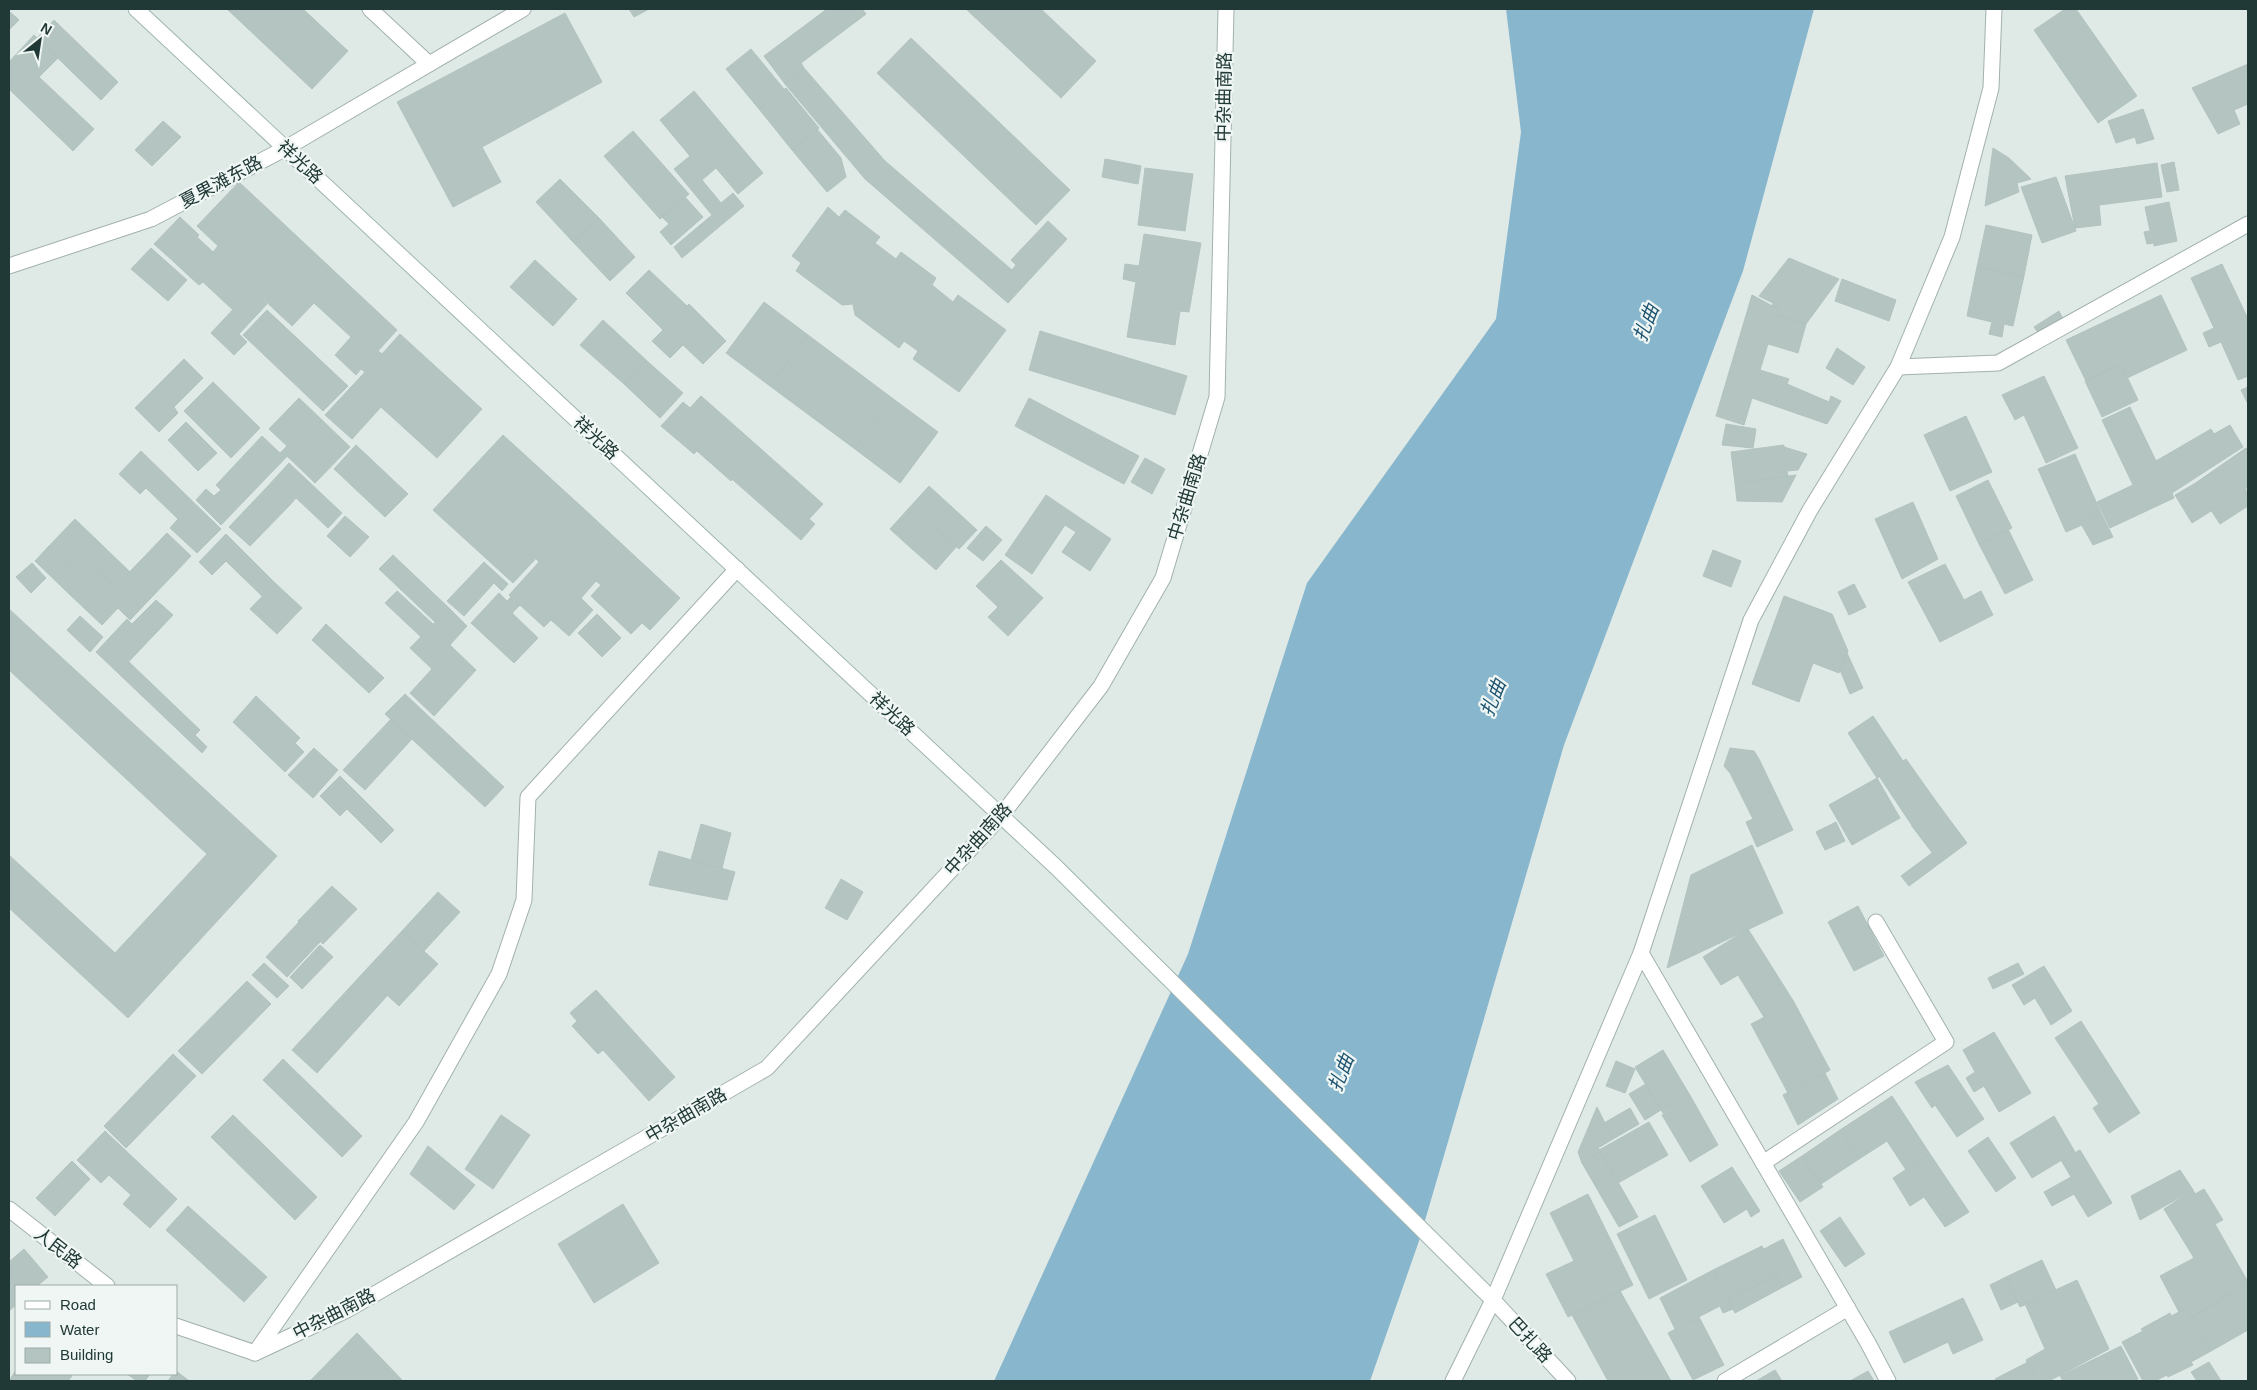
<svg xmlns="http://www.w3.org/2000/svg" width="2257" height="1390" viewBox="0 0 2257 1390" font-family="Arial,'Noto Sans SC',sans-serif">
	<rect width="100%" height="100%" fill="#dfeae7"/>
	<path fill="#88b6cd" d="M1506 9H1814L1743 271 1564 745 1419 1241 1370 1381H994L1188 954 1307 583 1496 319 1521 132Z"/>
	<path fill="#b4c4c0" stroke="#b2c3bf" d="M227 9H303L348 51 312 89Z
		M629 9H649L634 17Z
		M827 9H862L866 14 801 63 804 68 785 84 764 56Z
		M966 9H1041L1096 61 1061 98Z
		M2065 9H2076L2137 96 2098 123 2034 30Z
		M9 11 19 20 9 30Z
		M565 13 602 82 482 147 501 182 453 207 397 102Z
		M54 20 118 82 101 100 37 38Z
		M34 35 58 58 39 77 94 129 73 151 9 89V62Z
		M911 38 1070 190 1036 225 877 73Z
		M751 49 784 89 759 109 726 69Z
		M2248 64V104L2234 110 2240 124 2218 134 2192 88Z
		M804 68 885 161 1012 270 1016 265 1011 260 1048 221 1067 239 1008 303 865 179 785 84Z
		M786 88 819 128 792 150 759 109Z
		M694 91 763 173 738 194 716 168 702 180 721 203 733 193 744 206 682 258 674 247 712 215 674 169 690 156 660 120Z
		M2143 109 2154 139 2137 144 2135 137 2116 143 2108 121Z
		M163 121 181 137 152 166 135 150Z
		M817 129 841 158 846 177 827 192 792 150Z
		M633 131 689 194 660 219 604 156Z
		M1993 148 2009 158 2031 179 2017 183 2019 192 1985 206Z
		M1105 159 1141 166 1138 184 1102 177Z
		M2174 162 2179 190 2167 192 2161 165Z
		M2157 163 2162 197 2099 205 2101 225 2075 228 2065 176Z
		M1145 168 1193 174 1185 231 1138 225Z
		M2056 177 2076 231 2042 243 2021 187Z
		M560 179 599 218 573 242 536 202Z
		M239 182 397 330 378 351 382 354 400 334 482 409 437 458 381 407 352 439 325 415 365 372 361 369 356 375 335 355 351 337 314 303 292 326 213 252 218 246 197 226Z
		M685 197 703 217 671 245 660 232 669 224 662 217Z
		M2169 202 2177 241 2154 246V243L2147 244 2144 232 2150 231 2145 207Z
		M828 207 839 217 845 210 880 237 875 243 896 259 901 252 936 278 932 285 953 302 958 295 1006 330 959 392 913 359 918 351 904 341 899 348 855 315 853 304 842 305 796 271 801 263 792 256Z
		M180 217 199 235 173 261 154 244Z
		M599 218 635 257 610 281 573 242Z
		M1986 225 2032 235 2024 276 1977 267Z
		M1144 234 1201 243 1189 312 1180 311 1175 345 1127 337 1136 282 1123 279 1125 264 1139 266Z
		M197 237 213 252 190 277 173 261Z
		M151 248 187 280 168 301 131 269Z
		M213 252 252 289 233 310 203 282 199 285 190 277Z
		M1789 258 1839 279 1806 324 1775 315 1778 309 1772 307 1773 303 1759 296Z
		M535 260 577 299 553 326 510 287Z
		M2222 264 2248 319V376L2238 380 2221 342 2209 347 2203 333 2214 328 2191 278Z
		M1977 267 2024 276 2013 326 2004 324 2002 337 1989 334 1992 322 1967 316Z
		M649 270 687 306 663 330 626 293Z
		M1842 279 1896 300 1889 321 1835 301Z
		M252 289 267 304 239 334 247 342 234 355 211 333Z
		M1752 295 1778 309 1775 315 1806 324 1798 353 1768 344 1760 370 1789 379 1787 384 1829 402 1831 396 1841 401 1827 424 1752 398 1744 425 1716 416Z
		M2161 295 2187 350 2127 378 2121 364 2086 381 2066 340Z
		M764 302 808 335 770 386 726 353Z
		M689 304 726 341 703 364 683 345 670 358 652 341Z
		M267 310 348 386 323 411 243 335Z
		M2059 311 2063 319 2039 334 2034 327Z
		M603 320 646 360 624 384 580 345Z
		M1040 331 1187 376 1175 415 1029 370Z
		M808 335 892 398 855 449 770 386Z
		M1837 348 1865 367 1853 385 1826 368Z
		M184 359 203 378 174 407 178 413 159 432 135 408Z
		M646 360 683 393 660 418 624 384Z
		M2121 364 2138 400 2102 417 2085 381Z
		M2044 376 2078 448 2046 463 2024 415 2015 420 2002 395Z
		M213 382 260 428 231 458 184 411Z
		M2248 387V404L2241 390Z
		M701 396 726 418 694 454 661 426 683 402 690 408Z
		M299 398 322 420 221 525 196 500 206 489 214 496 221 490 216 485 262 436 280 453 287 446 269 429Z
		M892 398 938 432 900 483 855 449Z
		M1029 398 1139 456 1124 484 1015 426Z
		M2130 407 2156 461 2211 429 2214 434 2230 425 2243 447 2172 493 2174 498 2110 528 2097 502 2133 485 2102 420Z
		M1966 416 1992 472 1950 491 1924 435Z
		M726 418 761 449 731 481 697 451Z
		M322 420 350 447 315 483 287 456Z
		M186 422 217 453 198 471 168 440Z
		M1726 424 1756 429 1753 448 1722 445Z
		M503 435 583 508 513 583 433 510Z
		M356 445 408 494 385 517 334 469Z
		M1784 445V447L1807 454 1798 470 1787 471 1788 476 1735 483 1731 452Z
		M2246 448 2248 451V487L2245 489 2248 493V506L2220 524 2194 484Z
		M761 449 823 504 809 519 815 524 801 540 733 480Z
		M141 451 221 529 197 553 170 528 178 519 146 488 140 494 119 474Z
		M2075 454 2101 513 2080 522 2082 525 2066 532 2038 469Z
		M1145 458 1165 469 1152 494 1131 482Z
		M289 463 342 513 328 528 296 498 289 506 268 486Z
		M1796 475 1782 502 1737 501 1735 483Z
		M1988 480 2012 528 1979 544 1956 496Z
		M2194 484 2211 511 2192 523 2175 495Z
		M268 486 289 506 250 546 229 527Z
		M929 486 977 530 959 549 933 525 912 549 890 529Z
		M1046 495 1111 539 1090 571 1062 552 1076 532 1065 525 1032 574 1005 555Z
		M1913 502 1938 559 1902 579 1875 519Z
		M583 508 680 598 650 630 642 623 631 634 591 596 601 585 596 581 581 598 593 610 569 636 551 620 544 627 509 595 539 562 536 559Z
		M2101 513 2113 537 2093 545 2080 522Z
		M345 516 369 537 350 557 327 536Z
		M75 519 130 572 115 587 81 555 76 560 72 556 65 563 48 547Z
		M933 525 957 546 936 570 912 549Z
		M986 526 1002 540 983 561 967 548Z
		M2008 529 2033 580 2005 594 1979 544Z
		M167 533 191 556 130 620 118 608 102 625 66 591 80 577 65 563 72 556 76 560 81 555 115 587Z
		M226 534 275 583 262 596 226 561 212 575 199 562Z
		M48 547 80 577 66 591 35 561Z
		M1713 550 1741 561 1731 587 1703 576Z
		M393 555 449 608 435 622 379 569Z
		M1001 560 1043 598 1008 636 988 617 998 607 976 586Z
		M484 562 508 584 502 591 494 583 464 616 447 601Z
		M32 563 46 578 31 593 16 577Z
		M1945 564 1964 600 1981 591 1993 615 1940 642 1908 582Z
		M275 583 302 608 277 634 250 609Z
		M1854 584 1866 607 1849 615 1838 592Z
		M397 591 433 624 421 637 385 603Z
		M499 593 507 601 511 597 520 605 512 613 538 638 514 663 471 623Z
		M1784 596 1832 614 1848 651 1839 673 1813 663 1799 702 1752 684Z
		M156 600 173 615 118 673 96 652 127 619 132 624Z
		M449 608 467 626 450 645 476 670 434 716 410 693 432 669 410 648Z
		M9 609 277 856 128 1018 9 908V855L115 953 207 854 9 670Z
		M597 614 621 638 602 657 578 633Z
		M80 616 103 637 90 652 67 630Z
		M326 624 384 678 369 693 312 640Z
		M1847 653 1863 688 1850 694 1840 670Z
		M129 662 200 730 195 735 207 747 202 753 118 673Z
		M405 694 504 787 485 807 385 714Z
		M256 696 300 738 295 743 304 752 285 772 233 722Z
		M1873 716 1903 761 1877 778 1848 733Z
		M391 719 412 739 365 790 343 770Z
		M314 748 338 770 313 798 288 775Z
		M1730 748 1754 751 1759 759 1730 773 1724 766Z
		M1759 759 1793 830 1757 847 1746 822 1753 819 1730 773Z
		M1906 759 1938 804 1911 824 1879 776Z
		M340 776 394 830 381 843 347 809 340 816 320 796Z
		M1877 778 1900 818 1852 845 1829 805Z
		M1938 804 1967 843 1940 863 1911 825Z
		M1836 822 1845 841 1825 850 1816 832Z
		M701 824 731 833 722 868 691 860Z
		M1752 845 1783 913 1667 968 1691 875Z
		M659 851 735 872 727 900 649 885Z
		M1932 853 1940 863 1909 886 1901 876Z
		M841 879 863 892 847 920 825 908Z
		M332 886 357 909 323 944 298 921Z
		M438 892 460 912 424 951 402 931Z
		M1858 906 1884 956 1854 971 1828 922Z
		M299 922 320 942 287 977 266 957Z
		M1748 929 1794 1002 1764 1017 1738 975 1721 985 1703 957Z
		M402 931 438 964 399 1006 363 973Z
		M320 945 333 957 302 989 290 977Z
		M264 963 289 986 277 998 252 975Z
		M2018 963 2024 974 1993 989 1988 978Z
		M2044 966 2072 1011 2051 1025 2035 998 2024 1005 2012 985Z
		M363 973 387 996 317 1073 292 1050Z
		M247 981 271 1004 202 1074 178 1051Z
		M596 990 675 1077 649 1101 603 1050 598 1054 572 1026 577 1021 570 1013Z
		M1794 1002 1830 1070 1788 1093 1751 1024Z
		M2081 1021 2140 1113 2109 1133 2093 1108 2099 1104 2055 1038Z
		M1994 1032 2031 1093 1999 1112 1984 1086 1974 1092 1966 1078 1975 1072 1963 1050Z
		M1663 1050 1691 1097 1663 1113 1635 1067Z
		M173 1054 196 1076 126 1148 104 1126Z
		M283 1059 362 1136 342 1157 263 1080Z
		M1616 1061 1635 1069 1625 1093 1606 1086Z
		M1948 1065 1984 1119 1957 1137 1935 1105 1932 1108 1915 1082Z
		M1825 1073 1838 1099 1798 1125 1783 1095Z
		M1646 1084 1661 1110 1645 1120 1629 1094Z
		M1892 1096 1930 1154 1906 1170 1887 1141 1859 1159 1840 1130Z
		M1691 1097 1718 1145 1690 1162 1662 1115Z
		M1597 1107 1613 1139 1598 1148 1601 1152 1582 1163 1578 1152Z
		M1630 1108 1639 1124 1613 1139 1604 1123Z
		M233 1115 317 1197 295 1220 211 1137Z
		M501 1115 530 1135 493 1189 465 1169Z
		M2054 1116 2075 1152 2032 1178 2010 1143Z
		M1649 1122 1668 1155 1618 1183 1599 1150Z
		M1840 1130 1859 1159 1821 1184 1802 1156Z
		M105 1131 177 1199 150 1228 123 1204 131 1195 109 1175 101 1183 77 1160Z
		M1988 1137 2016 1178 1996 1192 1968 1151Z
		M428 1146 475 1185 454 1210 410 1174Z
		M2080 1150 2112 1203 2088 1217 2074 1194 2052 1206 2044 1192 2071 1177 2061 1160Z
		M1601 1152 1638 1217 1619 1227 1582 1163Z
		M1930 1154 1969 1212 1945 1227 1924 1197 1910 1206 1893 1178Z
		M1802 1156 1823 1187 1800 1202 1779 1171Z
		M72 1161 90 1179 55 1216 36 1198Z
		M1732 1167 1760 1211 1751 1217 1747 1209 1724 1223 1701 1186Z
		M2180 1170 2193 1190 2140 1220 2131 1196Z
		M2204 1189 2223 1220 2215 1224 2248 1282 2192 1318 2187 1308 2179 1312 2160 1276 2194 1258 2164 1209 2193 1190 2195 1194Z
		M1588 1194 1633 1285 1568 1317 1546 1274 1574 1261 1550 1213Z
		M623 1204 659 1263 594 1303 558 1244Z
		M188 1206 267 1277 244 1302 166 1230Z
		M1655 1215 1687 1280 1649 1299 1617 1234Z
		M1840 1217 1865 1254 1845 1267 1820 1231Z
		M1783 1239 1802 1277 1783 1287 1764 1249Z
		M1762 1246 1777 1275 1728 1299 1713 1270Z
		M24 1249 48 1277 37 1286H16V1305L9 1311V1262Z
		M2042 1260 2056 1290 2020 1307 2006 1277Z
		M1713 1270 1733 1309 1723 1313 1720 1306 1675 1329 1660 1298Z
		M1777 1275 1783 1287 1735 1313 1728 1299Z
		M2006 1277 2018 1302 2001 1310 1990 1285Z
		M2077 1280 2109 1349 2049 1381H2038L2026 1360 2045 1349 2025 1304Z
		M2248 1282V1328L2229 1294Z
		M1620 1291 1671 1381H1608L1572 1315Z
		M2229 1294 2248 1330 2211 1351 2192 1316Z
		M1963 1298 1983 1340 1953 1354 1948 1342 1904 1363 1889 1332Z
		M2187 1308 2211 1351 2191 1362 2193 1365 2168 1377 2167 1375 2155 1381H2143L2122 1342 2143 1331 2141 1329 2170 1313 2171 1316Z
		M1699 1317 1724 1365 1693 1380 1668 1333Z
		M357 1333 403 1381H310Z
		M2121 1346 2138 1379 2134 1381H2063L2060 1376Z
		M2028 1362 2038 1381H1996L1995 1379Z
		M2209 1362 2221 1381H2197L2191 1372Z
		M16 1370V1374H69L72 1376 68 1381H9Z
		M1775 1370 1782 1381H1756Z
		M176 1371 188 1380 187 1381H168L173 1374H176Z
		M1868 1371 1874 1381H1850Z
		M127 1374H150L145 1381H137Z"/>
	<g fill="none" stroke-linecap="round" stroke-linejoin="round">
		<g stroke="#a2b1ae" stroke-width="17">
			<path id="service" d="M370 9 429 64
				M1898 367 1998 363 2248 224
				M1641 953 1868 1343 1888 1381
				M1763 1163 1946 1042 1876 922
				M255 1353 416 1122 499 974 524 900 528 797 737 569
				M1725 1381 1848 1308"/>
		</g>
		<g stroke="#a2b1ae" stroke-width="17">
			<path id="minor" d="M9 266 151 219 286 148 523 9"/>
		</g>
		<g stroke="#a2b1ae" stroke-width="17">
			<path id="tertiary" d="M9 1209 107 1286
				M1493 1300 1568 1381
				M176 1326 255 1353 347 1310 767 1068 1001 816 1101 686 1163 578 1217 397 1226 9
				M1453 1381 1493 1300 1641 953 1751 620 1810 510 1898 367 1952 237 1991 88 1994 9"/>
		</g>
		<g stroke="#9fb5b1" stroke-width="17">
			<path id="secondary" d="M136 9 1056 867 1493 1300"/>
		</g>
		<use href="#service" stroke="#fff" stroke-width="15"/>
		<use href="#minor" stroke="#fff" stroke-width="15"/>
		<use href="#tertiary" stroke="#fff" stroke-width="15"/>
		<use href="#secondary" stroke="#fff" stroke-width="15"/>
	</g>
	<g text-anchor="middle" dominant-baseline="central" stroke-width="4.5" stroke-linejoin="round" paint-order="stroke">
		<g font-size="18" fill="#213936" stroke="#eff6f4">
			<text transform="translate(1224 97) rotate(-89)">中杂曲南路</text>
			<text transform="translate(300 162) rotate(43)">祥光路</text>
			<text transform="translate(221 182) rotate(-28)">夏果滩东路</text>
			<text transform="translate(596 438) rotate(43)">祥光路</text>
			<text transform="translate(1187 497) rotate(-73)">中杂曲南路</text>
			<text transform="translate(892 714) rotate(43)">祥光路</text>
			<text transform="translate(978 839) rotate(-48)">中杂曲南路</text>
			<text transform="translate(686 1115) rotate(-30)">中杂曲南路</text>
			<text transform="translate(58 1248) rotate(38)">人民路</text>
			<text transform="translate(334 1314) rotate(-27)">中杂曲南路</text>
			<text transform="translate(1530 1340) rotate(47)">巴扎路</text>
		</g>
		<g font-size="19" font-style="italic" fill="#1e5471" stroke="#eff6f4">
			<text transform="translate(1646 323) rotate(-68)">扎曲</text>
			<text transform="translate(1493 698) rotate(-68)">扎曲</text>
			<text transform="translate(1341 1073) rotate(-68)">扎曲</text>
		</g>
	</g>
	<rect width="2257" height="1390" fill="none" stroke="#213936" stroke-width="20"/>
	<rect x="15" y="1285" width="162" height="90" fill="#eff6f4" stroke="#9daaa8"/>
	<rect x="25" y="1301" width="25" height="8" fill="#ffffff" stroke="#9daaa8"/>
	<text x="60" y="1310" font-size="15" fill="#213936">Road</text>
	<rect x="25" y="1322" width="25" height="15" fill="#88b6cd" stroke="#9daaa8"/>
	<text x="60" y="1335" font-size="15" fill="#213936">Water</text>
	<rect x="25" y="1348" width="25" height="15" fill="#b4c4c0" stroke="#9daaa8"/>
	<text x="60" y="1360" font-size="15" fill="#213936">Building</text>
	<g transform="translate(40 40) rotate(30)" stroke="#eff6f4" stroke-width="4" paint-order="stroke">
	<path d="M0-4L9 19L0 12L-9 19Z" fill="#213936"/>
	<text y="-8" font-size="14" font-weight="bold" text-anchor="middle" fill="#213936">N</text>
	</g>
</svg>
